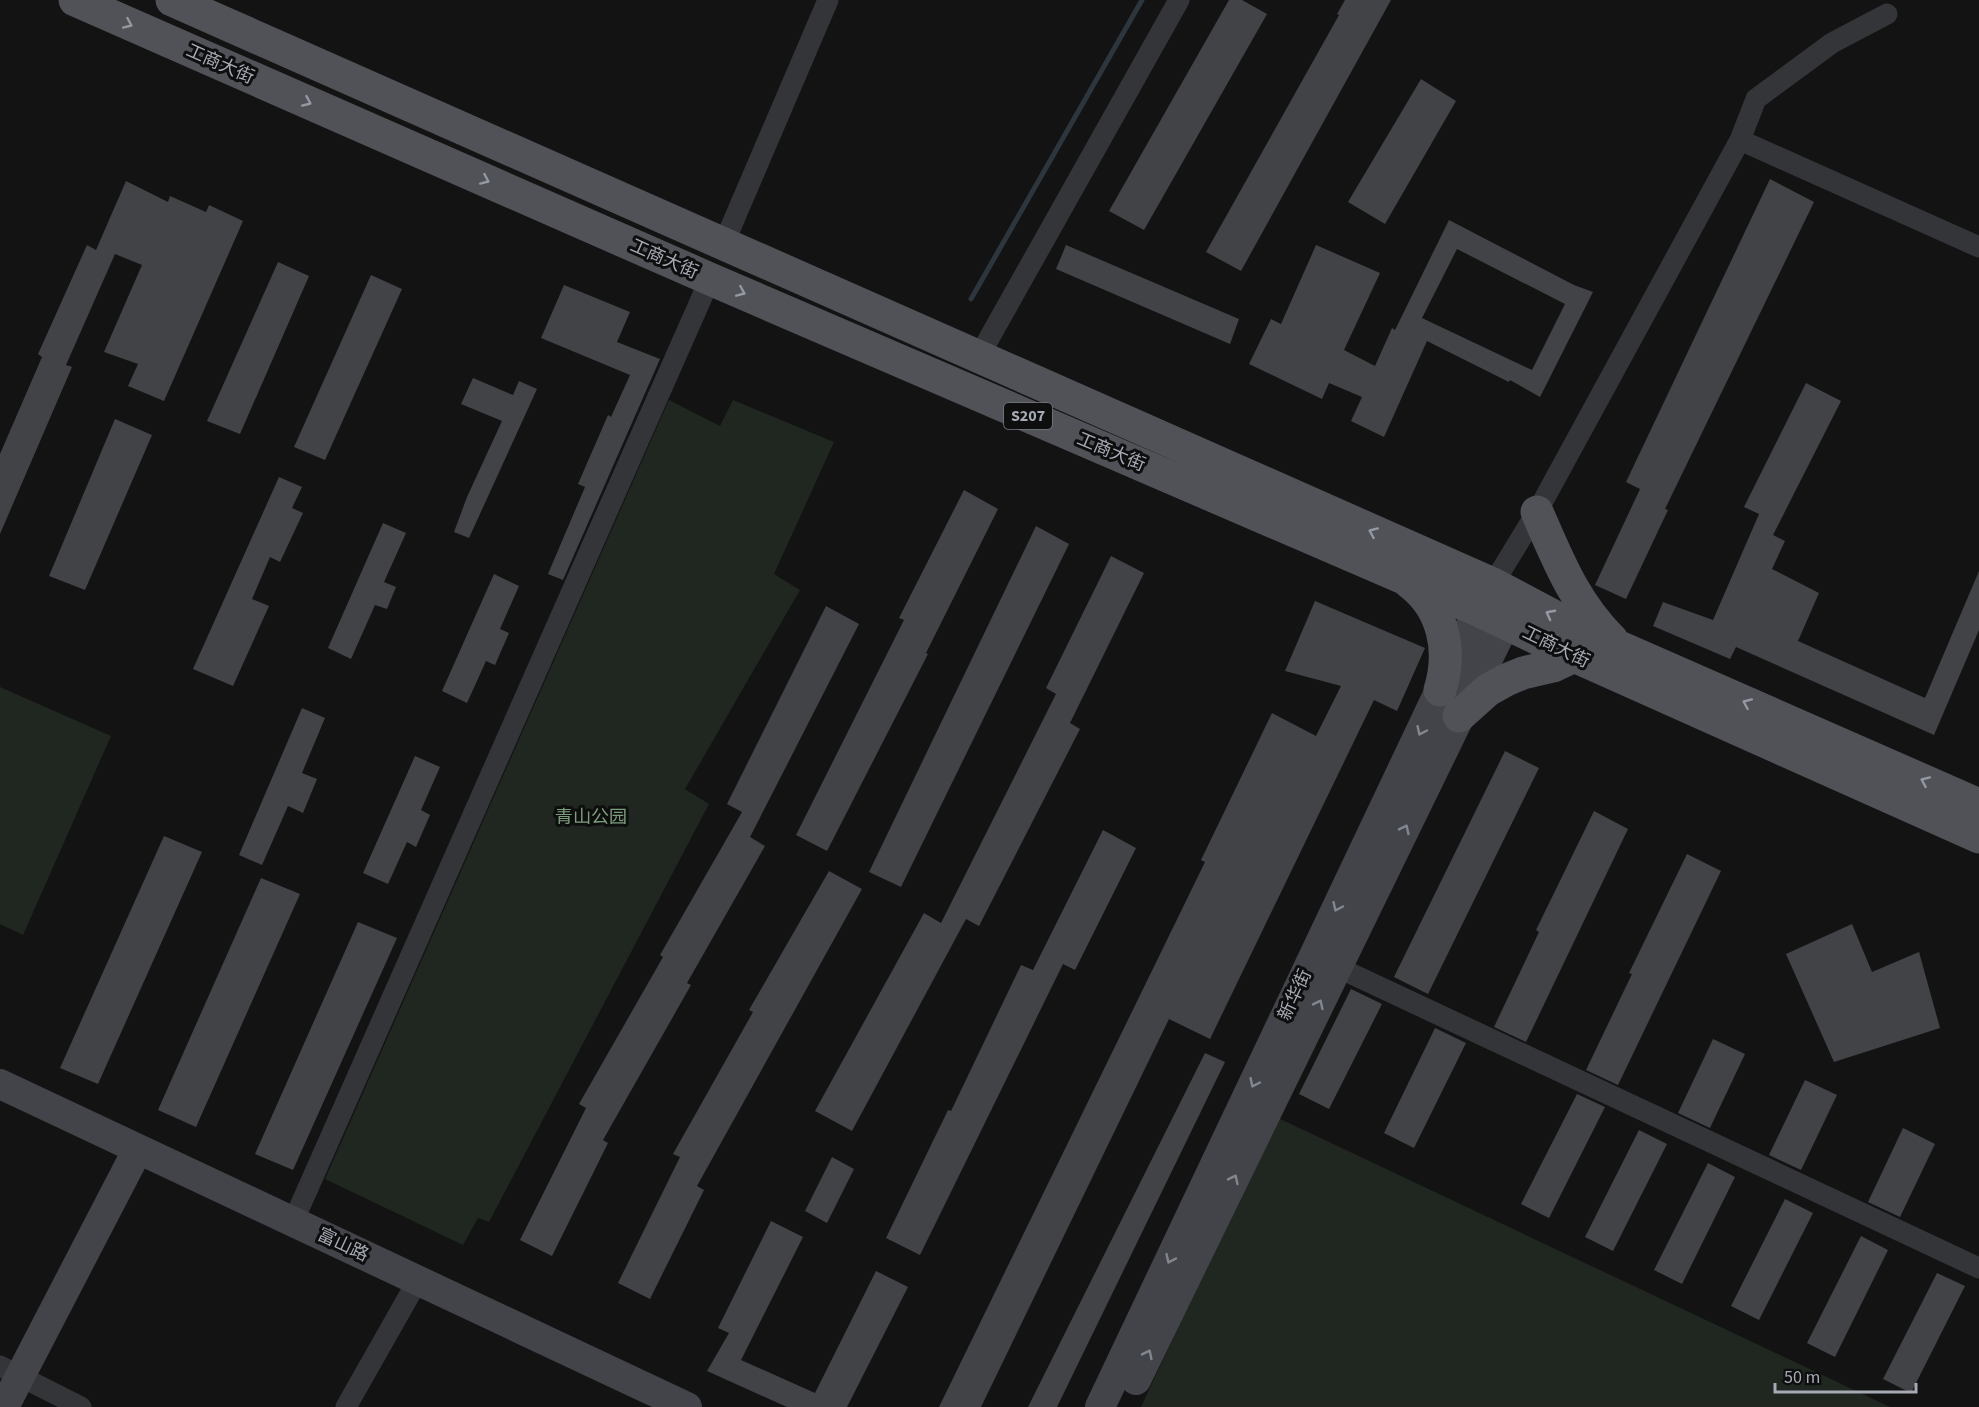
<svg xmlns="http://www.w3.org/2000/svg" width="1979" height="1407" viewBox="0 0 1979 1407" font-family="'Source Sans 3','Noto Sans SC',sans-serif">
	<rect width="100%" height="100%" fill="#131314"/>
	<path fill="#1f2720" d="M669 400 720 426 733 400 834 442 774 574 800 590 685 789 709 804 489 1222 478 1218 463 1245 325 1179Z
		M0 687 111 736 23 935 0 924Z
		M1276 1117 1890 1407H1141Z"/>
	<g fill="none" stroke-linecap="round" stroke-linejoin="round">
		<path stroke="#2d363c" stroke-width="5" d="M971 299 1142 0"/>
	</g>
	<path fill="#424347" fill-rule="evenodd" d="M1229 0H1242L1267 14 1144 230 1109 211Z
		M1345 0H1391L1241 271 1206 252 1339 15 1337 14Z
		M1421 79 1456 101 1385 224 1348 202Z
		M1770 179 1814 202 1665 509 1668 510 1626 599 1595 585 1640 489 1626 482Z
		M126 181 168 202 170 196 206 212 209 205 243 221 164 401 128 386 138 364 104 352 142 265 115 254 66 365 72 367 0 534V454L42 357 38 354 87 245 96 250Z
		M1449 220 1574 285 1593 292 1540 397 1510 380 1509 382 1427 341 1384 437 1351 421 1362 397 1329 383 1322 399 1249 364 1271 319 1281 324 1316 245 1380 273 1344 350 1375 366 1392 328 1395 330ZM1457 249 1565 304 1532 370 1422 318Z
		M1066 245 1239 319 1230 344 1056 269Z
		M278 262 309 276 240 434 207 421Z
		M371 275 402 289 325 460 294 447Z
		M564 285 630 312 617 342 660 359 563 580 548 574 585 487 578 484 608 415 611 417 630 375 541 338Z
		M473 378 513 395 519 381 537 389 469 538 454 532 467 497 502 421 461 404Z
		M1806 383 1841 401 1773 535 1785 541 1772 569 1819 593 1798 641 1925 698 1979 571V630L1934 735 1736 647 1730 659 1653 626 1663 602 1713 620 1759 514 1744 507Z
		M115 419 152 435 85 590 49 576Z
		M279 477 302 487 292 508 303 513 280 562 270 557 252 599 269 606 233 686 193 669Z
		M964 490 998 509 926 653 928 654 827 851 796 835 904 620 899 618Z
		M383 523 406 533 384 582 396 587 387 609 375 605 351 659 328 648Z
		M1036 526 1069 544 901 887 869 872Z
		M1111 556 1144 573 1070 723 1080 729 979 926 966 919 852 1131 815 1111 924 913 941 923 1056 694 1046 688Z
		M494 574 519 586 500 629 509 633 495 665 486 661 467 703 442 691Z
		M1315 601 1425 648 1397 711 1374 700 1210 1039 1169 1019 981 1407H939L1205 862 1201 860 1272 713 1316 736 1341 686 1285 671Z
		M826 606 859 624 750 837 765 846 687 983 691 985 603 1140 608 1143 552 1256 520 1240 586 1108 579 1104 663 957 660 955 742 812 727 804Z
		M302 708 325 718 302 773 317 779 303 813 288 806 262 865 239 855Z
		M1505 751 1539 768 1428 994 1394 977Z
		M415 756 440 767 421 810 430 815 416 847 407 842 388 884 363 873Z
		M1594 811 1628 829 1526 1042 1494 1027 1539 932 1536 930Z
		M1103 830 1136 848 1075 970 1063 964 920 1255 886 1238 948 1110 951 1111 1021 965 1033 970Z
		M164 836 202 852 98 1084 60 1068Z
		M1687 854 1721 871 1618 1085 1586 1070 1632 974 1629 973Z
		M829 871 862 889 697 1186 704 1190 650 1299 618 1283 680 1157 673 1154 753 1012 749 1010Z
		M261 878 300 894 196 1127 158 1110Z
		M358 922 397 938 293 1170 255 1154Z
		M1852 924 1872 972 1919 952 1940 1028 1834 1062 1786 954Z
		M1351 989 1382 1004 1329 1109 1299 1094Z
		M1435 1028 1466 1043 1414 1148 1384 1133Z
		M1713 1039 1745 1054 1710 1128 1678 1113Z
		M1205 1053 1225 1062 1057 1407H1028Z
		M1805 1080 1837 1095 1801 1170 1769 1155Z
		M1577 1094 1605 1107 1549 1218 1521 1204Z
		M1903 1128 1935 1144 1900 1217 1868 1202Z
		M1639 1130 1667 1144 1613 1251 1585 1237Z
		M832 1157 854 1169 827 1223 805 1211Z
		M1708 1163 1735 1177 1682 1284 1654 1270Z
		M1785 1199 1813 1213 1759 1320 1731 1306Z
		M771 1221 803 1237 741 1360 815 1393 876 1271 908 1287 847 1407H787L707 1371 729 1333 718 1328Z
		M1861 1236 1888 1250 1835 1357 1807 1343Z
		M1937 1273 1965 1286 1911 1393 1883 1379Z"/>
	<g fill="none" stroke-linecap="round" stroke-linejoin="round">
		<path stroke="#343539" stroke-width="21" d="M1740 140 1979 247
			M724 243 828 0
			M978 358 1179 0
			M1493 584 1537 512 1740 140 1756 99 1832 43 1887 14
			M1337 967 1979 1268
			M293 1222 710 279
			M0 1366 81 1407
			M346 1407 418 1280"/>
		<path stroke="#424449" stroke-width="30" d="M0 1084 687 1407
			M1136 1380 1516 601
			M4 1407 138 1149
			M1100 1407 1478 610 1490 590"/>
		<path stroke="#505258" stroke-width="33" d="M75 0 710 279 1478 610 1574 656 1979 837
			M172 0 1493 584 1574 627 1979 805
			M1537 512C1558 560 1574 602 1612 640
			M1409 582C1444 608 1452 651 1440 690
			M1459 716 1488 690 1506 680 1523 673 1553 666 1574 656"/>
	</g>
	<defs><path id="oneway-chevron" d="M-2-3.5L2.5 0L-2 3.5" fill="none" stroke-width="1.6" stroke-linecap="round" stroke-linejoin="round" transform="scale(1.5)"/></defs>
	<g stroke="#9498a2">
		<use href="#oneway-chevron" transform="translate(128 24) rotate(24)"/>
		<use href="#oneway-chevron" transform="translate(307 102) rotate(24)"/>
		<use href="#oneway-chevron" transform="translate(485 180) rotate(24)"/>
		<use href="#oneway-chevron" transform="translate(741 292) rotate(23)"/>
		<use href="#oneway-chevron" transform="translate(1373 532) rotate(-156)"/>
		<use href="#oneway-chevron" transform="translate(1550 614) rotate(-152)"/>
		<use href="#oneway-chevron" transform="translate(1747 703) rotate(-156)"/>
		<use href="#oneway-chevron" transform="translate(1925 781) rotate(-156)"/>
	</g>
	<g stroke="#82868f">
		<use href="#oneway-chevron" transform="translate(1421 731) rotate(115)"/>
		<use href="#oneway-chevron" transform="translate(1405 829) rotate(-64)"/>
		<use href="#oneway-chevron" transform="translate(1337 907) rotate(115)"/>
		<use href="#oneway-chevron" transform="translate(1319 1004) rotate(-64)"/>
		<use href="#oneway-chevron" transform="translate(1254 1083) rotate(115)"/>
		<use href="#oneway-chevron" transform="translate(1234 1179) rotate(-64)"/>
		<use href="#oneway-chevron" transform="translate(1170 1259) rotate(115)"/>
		<use href="#oneway-chevron" transform="translate(1148 1354) rotate(-64)"/>
	</g>
	<g text-anchor="middle" dominant-baseline="central" stroke-width="6" stroke-linejoin="round" paint-order="stroke">
		<rect fill="#0e0e0f" stroke="#787b82" stroke-width="1.5" x="1004" y="403" width="48" height="26" rx="4.5"/>
		<g font-size="16" font-weight="bold" fill="#a5aab4">
			<text x="1028" y="416">S207</text>
		</g>
		<g font-size="18" fill="#a5aab4" stroke="#0e0e0f">
			<text transform="translate(220 64) rotate(24)">工商大街</text>
			<text transform="translate(664 259) rotate(24)">工商大街</text>
			<text transform="translate(1111 452) rotate(23)">工商大街</text>
			<text transform="translate(1556 647) rotate(26)">工商大街</text>
			<text transform="translate(1295 995) rotate(-65)">新华街</text>
			<text transform="translate(343 1245) rotate(25)">富山路</text>
		</g>
		<g font-size="18" fill="#7d9e7d" stroke="#0e0e0f">
			<text x="591" y="817">青山公园</text>
		</g>
	</g>
	<path d="M1775 1383v9h141v-9" fill="none" stroke="#a5aab4" stroke-width="3"/>
	<text x="1784" y="1383" font-size="18" fill="#a5aab4" stroke="#0e0e0f" stroke-width="4.5" paint-order="stroke">50 m</text>
</svg>
